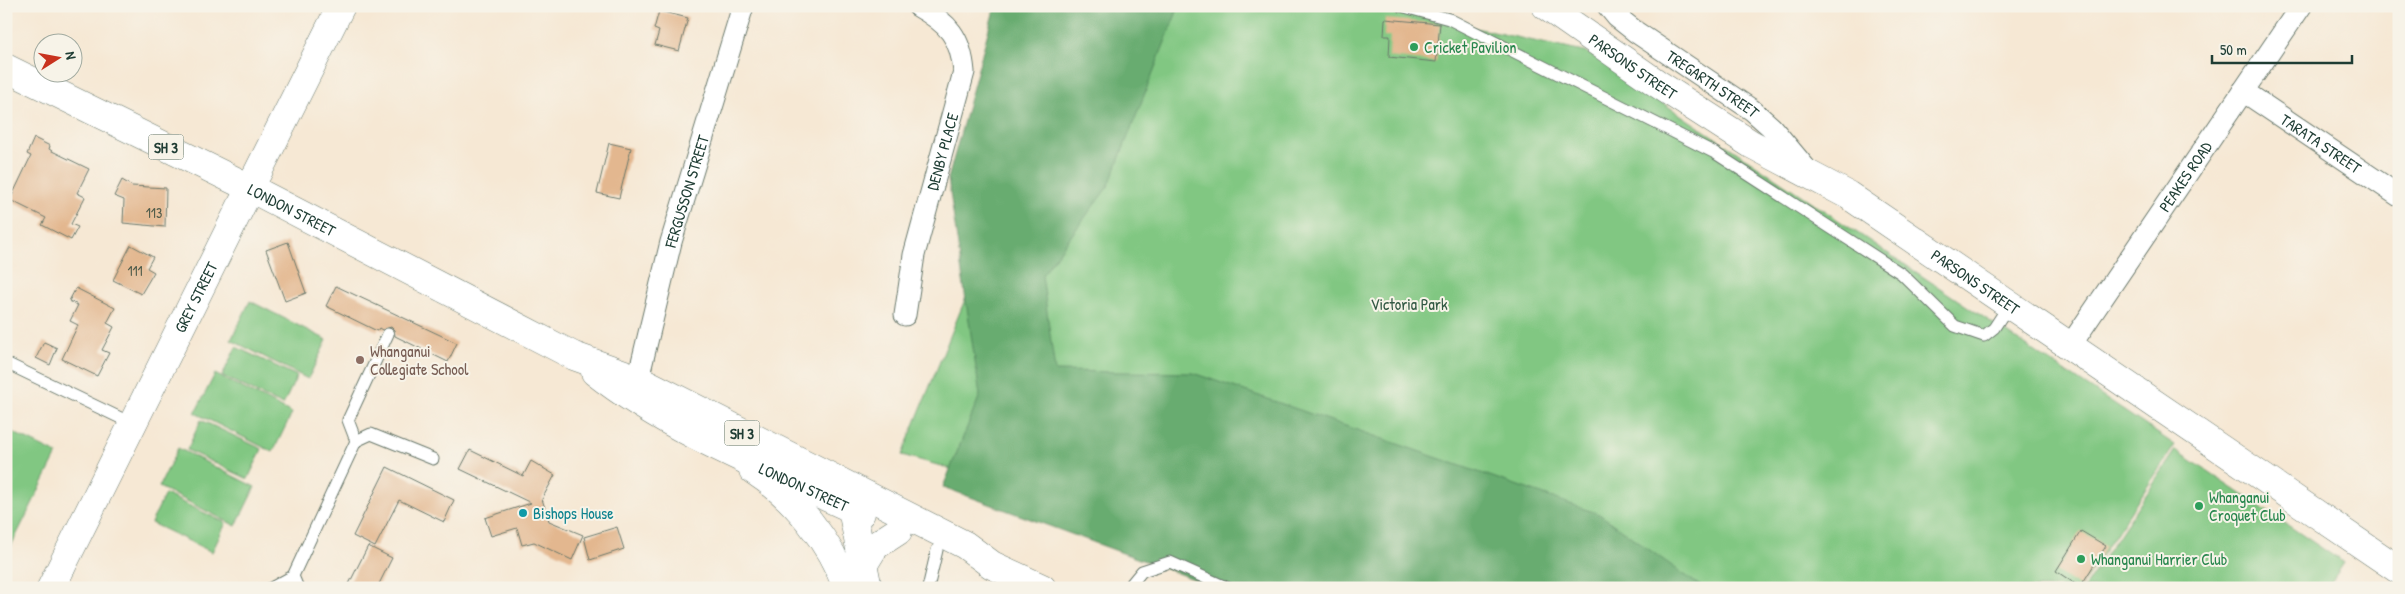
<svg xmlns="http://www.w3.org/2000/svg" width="2405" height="594" viewBox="0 0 2405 594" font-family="'Patrick Hand',sans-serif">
	<rect width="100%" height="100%" fill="#f7f3e8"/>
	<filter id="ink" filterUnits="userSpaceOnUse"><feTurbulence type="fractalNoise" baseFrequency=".02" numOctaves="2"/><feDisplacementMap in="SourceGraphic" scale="10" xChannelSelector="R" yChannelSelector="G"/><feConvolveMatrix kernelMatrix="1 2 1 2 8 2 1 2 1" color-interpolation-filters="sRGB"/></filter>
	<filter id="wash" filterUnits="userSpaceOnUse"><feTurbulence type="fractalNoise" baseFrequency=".0096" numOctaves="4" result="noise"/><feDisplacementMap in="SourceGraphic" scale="20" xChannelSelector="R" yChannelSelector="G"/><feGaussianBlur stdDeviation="1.12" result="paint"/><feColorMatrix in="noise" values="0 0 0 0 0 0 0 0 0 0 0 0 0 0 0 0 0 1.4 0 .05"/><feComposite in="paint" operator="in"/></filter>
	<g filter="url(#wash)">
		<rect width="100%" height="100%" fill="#f6e8d4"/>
		<path fill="#81c782" stroke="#50825b" d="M1106 6H1376L1588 53 2175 445 2080 588H1363L1299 567 902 455 1055 77Z
			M250 301 327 340 308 379 231 340Z
			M236 347 297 376 283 405 222 376Z
			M215 374 292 413 273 452 195 413Z
			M201 420 262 449 248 479 187 450Z
			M6 429 57 454 6 556Z
			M178 448 255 487 236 526 159 487Z
			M2176 450 2344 563 2327 588H2084Z
			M165 494 226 523 212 552 151 523Z"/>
		<path fill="#68ac70" stroke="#447452" d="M995 6H1179L1109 185 1042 275 1055 371 1193 373 1599 514 1703 588H1218L943 487 980 395 948 179Z"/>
		<g id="blocks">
			<path fill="#e3b78f" d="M659 11 688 18 679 51 655 45 659 31 654 29Z
				M1385 19 1440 24 1436 62 1389 57 1390 36H1384Z
				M34 138 50 146 49 149 52 151 89 169 77 193 85 197 71 224 78 227 71 240 42 225 46 218 10 200 31 156 27 154Z
				M609 143 631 148 619 198 597 193Z
				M122 180 132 186 166 188 165 227 123 223 124 200 114 196Z
				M288 242 306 293 285 301 266 250Z
				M131 245 153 257 147 268 154 272 141 294 113 280Z
				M336 286 457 343 448 362 395 336 394 330 391 327 382 330 379 328 377 331 326 306Z
				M76 288 115 308 107 323 114 327 102 350 109 353 97 376 62 359 78 325 70 321 78 305 69 301Z
				M44 342 57 348 50 365 36 358Z
				M470 450 523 476 531 461 555 475 542 499 549 521 583 535 572 560 534 542 522 545 517 528 491 536 485 518 531 503 460 469Z
				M387 467 454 500 444 522 399 500 375 547 353 536Z
				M617 527 624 549 590 560 584 537Z
				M2081 531 2106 546 2080 587 2056 571Z
				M368 546 392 558 377 588H347Z"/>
		</g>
	</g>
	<g filter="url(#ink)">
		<use href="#blocks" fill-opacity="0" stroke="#6a796c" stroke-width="1"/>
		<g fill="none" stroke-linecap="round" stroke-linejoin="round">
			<g stroke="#6a796c" stroke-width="13">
				<path id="service" d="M1401 6 1449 19 1715 153 1902 274 1955 326 1984 336 1994 328 2009 305
					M6 363 133 424
					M356 441 348 420 388 334
					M271 588 293 576
					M298 588 293 576 356 441 371 434 433 459
					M928 588 937 550
					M1128 588 1142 571 1170 562 1228 588"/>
			</g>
			<g stroke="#6a796c" stroke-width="23">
				<g id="minor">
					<path id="s1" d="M1608 6 1617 17 1636 32 1752 110 1771 127 1807 170"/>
					<path id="s2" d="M2243 91 2399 196"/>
					<path id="s3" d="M905 315 914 255 964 72C961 37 948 23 918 6"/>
					<path id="s4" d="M2070 346 2301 6"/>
					<path id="s5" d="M638 379 671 242 743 6"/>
				</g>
			</g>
			<g stroke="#6a796c" stroke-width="29">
				<g id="tertiary">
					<path id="s6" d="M1546 6 1658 84 1751 144 1848 195 2399 570"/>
					<path id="s7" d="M51 588 250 188"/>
				</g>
			</g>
			<g stroke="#6a796c" stroke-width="29">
				<path id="secondary" d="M250 188 341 6
					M753 470C795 497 830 541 847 588
					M848 490 868 588
					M864 564 875 546 898 531"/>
			</g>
			<g stroke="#6a796c" stroke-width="29">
				<g id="trunk">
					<path id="s8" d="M6 68 250 188 574 356 638 379 965 545 992 565 1042 588"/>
					<path id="s9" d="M595 372C674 434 770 470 861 513"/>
				</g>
			</g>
			<use href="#service" stroke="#fff" stroke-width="11"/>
			<use href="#minor" stroke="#fff" stroke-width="21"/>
			<use href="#tertiary" stroke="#fff" stroke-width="28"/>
			<use href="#secondary" stroke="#fff" stroke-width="28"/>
			<use href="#trunk" stroke="#fff" stroke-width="28"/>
		</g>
	</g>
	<g fill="#2e9e5b" stroke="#f7f3e8" stroke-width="2">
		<circle cx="1414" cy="47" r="5"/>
		<circle cx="2199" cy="506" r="5"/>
		<circle cx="2081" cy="559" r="5"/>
	</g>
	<circle fill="#8d6e63" stroke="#f7f3e8" stroke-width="2" cx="360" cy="360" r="5"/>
	<circle fill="#0f9aa8" stroke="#f7f3e8" stroke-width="2" cx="523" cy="513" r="5"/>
	<g text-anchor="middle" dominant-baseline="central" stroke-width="4" stroke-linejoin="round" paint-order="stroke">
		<g font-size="14" fill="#505c4b">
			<text x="154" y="212">113</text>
			<text x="135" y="270">111</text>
		</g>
		<g fill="#f7f3e8" stroke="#60746a" stroke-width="1">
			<rect x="148.5" y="134.5" width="35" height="25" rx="4"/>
			<rect x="724.5" y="420.5" width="35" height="25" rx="4"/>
		</g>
		<g font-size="15" font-weight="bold" fill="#1f3d34">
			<text x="166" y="147">SH 3</text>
			<text x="742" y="433">SH 3</text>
		</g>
		<g font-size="16" fill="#27864d" stroke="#f7f3e8" text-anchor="start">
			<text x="1424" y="47">Cricket Pavilion</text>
			<text x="2209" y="497">Whanganui<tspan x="2209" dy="18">Croquet Club</tspan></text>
			<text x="2091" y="559">Whanganui Harrier Club</text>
		</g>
		<g font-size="16" fill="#1f3d34" stroke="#f7f3e8">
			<text stroke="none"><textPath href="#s6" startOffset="106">PARSONS STREET</textPath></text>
			<text stroke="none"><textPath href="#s1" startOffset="131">TREGARTH STREET</textPath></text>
			<text stroke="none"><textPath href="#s2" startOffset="94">TARATA STREET</textPath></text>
			<text stroke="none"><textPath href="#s3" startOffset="168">DENBY PLACE</textPath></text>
			<text stroke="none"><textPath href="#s4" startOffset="205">PEAKES ROAD</textPath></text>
			<text stroke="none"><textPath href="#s5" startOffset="194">FERGUSSON STREET</textPath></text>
			<text stroke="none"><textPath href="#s8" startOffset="319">LONDON STREET</textPath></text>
			<text stroke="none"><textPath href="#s6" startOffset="511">PARSONS STREET</textPath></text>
			<text stroke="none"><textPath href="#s7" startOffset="325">GREY STREET</textPath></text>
			<text stroke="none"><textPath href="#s9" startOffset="239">LONDON STREET</textPath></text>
		</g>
		<g font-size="16" fill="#335944" stroke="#f7f3e8">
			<text x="1409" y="304">Victoria Park</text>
		</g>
		<g font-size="16" fill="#785e54" stroke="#f7f3e8" text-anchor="start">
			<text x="370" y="351">Whanganui<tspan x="370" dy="18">Collegiate School</tspan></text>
		</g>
		<g font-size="16" fill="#0d838f" stroke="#f7f3e8" text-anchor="start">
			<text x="533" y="513">Bishops House</text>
		</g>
	</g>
	<rect width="2405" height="594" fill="none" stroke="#f7f3e8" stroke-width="25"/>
	<g transform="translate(58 58) rotate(79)"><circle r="24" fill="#f7f3e8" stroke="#a1aaa0"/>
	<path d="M0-4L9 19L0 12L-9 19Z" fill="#c8321e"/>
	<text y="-8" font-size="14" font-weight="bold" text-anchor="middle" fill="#1f3d34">N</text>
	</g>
	<path d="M2212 55v8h140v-8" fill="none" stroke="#1f3d34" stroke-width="2.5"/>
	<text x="2220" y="55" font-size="15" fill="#1f3d34" stroke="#f7f3e8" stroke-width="4" paint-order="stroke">50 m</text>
</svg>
